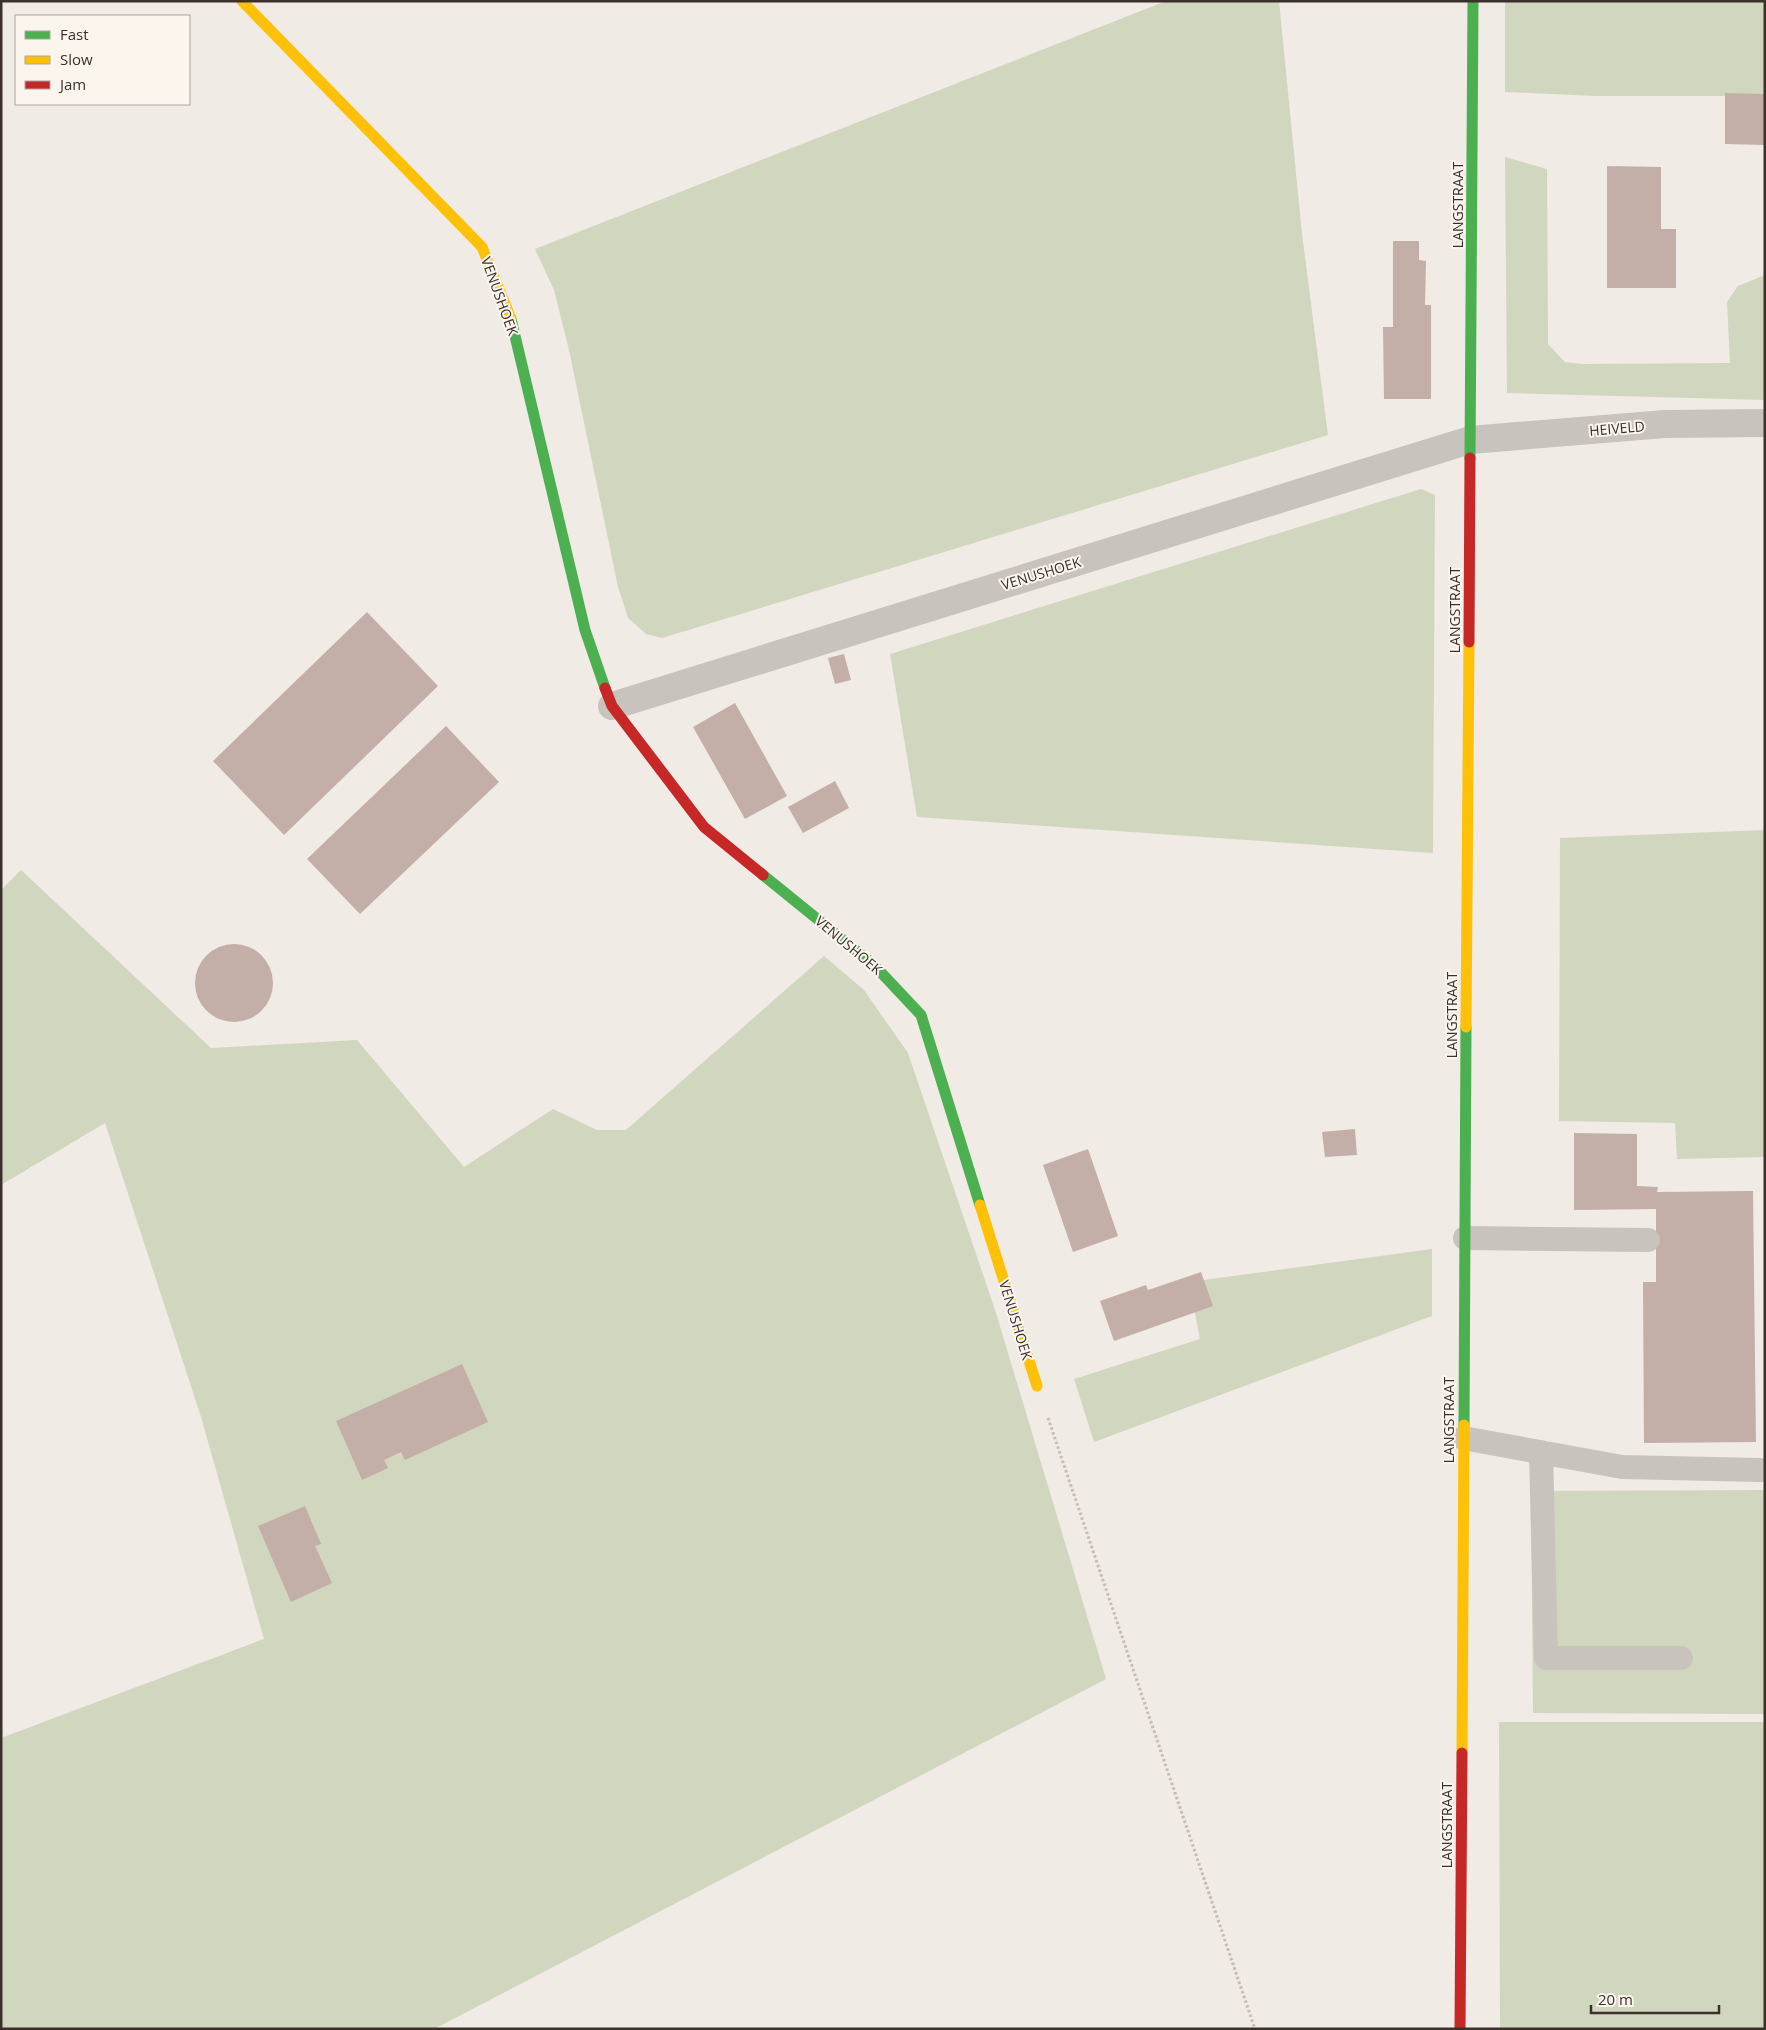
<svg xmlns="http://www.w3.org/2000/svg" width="1766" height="2030" viewBox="0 0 1766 2030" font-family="'Open Sans',sans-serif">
	<rect width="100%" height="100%" fill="#f0ebe5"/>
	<path fill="#d1d6bf" d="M1166 1H1279L1302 234 1328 435 662 638 646 634 628 618 618 587 569 350 554 290 535 249Z
		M1505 1H1765V96H1596L1505 92Z
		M1505 157 1547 169 1548 344 1565 362 1582 364 1730 363 1727 302 1738 286 1765 275V400L1507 393Z
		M1421 489 1435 495 1433 853 917 817 890 654Z
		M1765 830V1157L1677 1159 1675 1123 1559 1121 1560 838Z
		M21 870 211 1048 357 1040 464 1167 553 1109 597 1130H626L824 956 864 990 908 1053 996 1313 1106 1679 434 2029H1V1738L264 1639 201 1417 105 1123 1 1185V890Z
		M1432 1249V1316L1094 1442 1074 1379 1200 1339 1189 1282Z
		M1765 1490V1714L1533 1713 1531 1491Z
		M1499 1722H1765V2029H1500Z"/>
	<path fill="#c3afa7" d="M1725 93 1765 94V145L1725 144Z
		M1607 166 1661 167V229H1676V288H1607Z
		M1393 241H1419V260L1426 261 1425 305H1431V399H1384L1383 327H1393Z
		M367 612 438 686 284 835 213 761Z
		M844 654 851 680 835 684 828 658Z
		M735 703 787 796 745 819 693 727Z
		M446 726 499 782 360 914 307 859Z
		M835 781 849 808 803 833 788 807Z
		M195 983a39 39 0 1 1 78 0a39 39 0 1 1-78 0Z
		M1355 1129 1357 1155 1325 1157 1322 1132Z
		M1574 1133 1637 1134V1186L1658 1187 1657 1192 1753 1191 1756 1442 1644 1443 1643 1282H1656V1209L1574 1210Z
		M1088 1149 1118 1236 1073 1252 1043 1165Z
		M1201 1272 1213 1306 1114 1341 1100 1301 1146 1285 1148 1290Z
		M462 1364 488 1422 405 1460 401 1452 384 1460 388 1468 362 1480 336 1421Z
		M305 1506 321 1544 315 1546 332 1583 291 1602 258 1526Z"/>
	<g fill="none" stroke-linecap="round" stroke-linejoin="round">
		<path stroke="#c2bbb6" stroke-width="3" stroke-dasharray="2.5 2.5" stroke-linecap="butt" d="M1048 1418 1255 2029"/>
		<path stroke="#c9c3be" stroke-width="24" d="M1465 1238 1648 1240
			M1463 1438 1622 1467 1760 1470
			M1541 1452 1546 1658H1681"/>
		<path stroke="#c9c3be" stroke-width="28" d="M612 706 1470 440 1665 424 1765 423"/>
		<path stroke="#4caf50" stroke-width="11" d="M511 319 585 630 605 688
			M1470 458 1473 1
			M763 875 874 965 921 1015 980 1205
			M1464 1425 1466 1027"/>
		<path stroke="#ffc107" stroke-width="11" d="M242 1 482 247 511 319
			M1466 1027 1469 642
			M980 1205 1037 1386
			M1462 1753 1464 1425"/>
		<path stroke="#c62828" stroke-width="11" d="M1469 642 1470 458
			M605 688 612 706 704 827 763 875
			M1460 2029 1462 1753"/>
	</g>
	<g text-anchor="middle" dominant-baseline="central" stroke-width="4" stroke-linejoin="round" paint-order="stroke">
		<g font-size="14" fill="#3b302b" stroke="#fbf5ee">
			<text transform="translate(1457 205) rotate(-90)">LANGSTRAAT</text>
			<text transform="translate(500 296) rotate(70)">VENUSHOEK</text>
			<text transform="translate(1617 428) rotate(-5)">HEIVELD</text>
			<text transform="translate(1041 573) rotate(-17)">VENUSHOEK</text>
			<text transform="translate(1454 610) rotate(-90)">LANGSTRAAT</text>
			<text transform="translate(849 945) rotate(40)">VENUSHOEK</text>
			<text transform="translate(1451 1015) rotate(-90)">LANGSTRAAT</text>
			<text transform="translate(1016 1320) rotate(73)">VENUSHOEK</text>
			<text transform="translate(1448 1420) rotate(-90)">LANGSTRAAT</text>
			<text transform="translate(1446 1825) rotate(-90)">LANGSTRAAT</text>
		</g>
	</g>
	<rect width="1766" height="2030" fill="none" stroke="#3b302b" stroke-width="5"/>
	<rect x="15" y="15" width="175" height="90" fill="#fbf5ee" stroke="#aea6a0"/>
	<rect x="25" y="31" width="25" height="8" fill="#4caf50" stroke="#aea6a0"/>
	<text x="60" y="40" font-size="15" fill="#3b302b">Fast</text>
	<rect x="25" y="56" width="25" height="8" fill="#ffc107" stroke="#aea6a0"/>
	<text x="60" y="65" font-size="15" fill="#3b302b">Slow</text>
	<rect x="25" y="81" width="25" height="8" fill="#c62828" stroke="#aea6a0"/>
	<text x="60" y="90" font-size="15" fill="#3b302b">Jam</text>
	<path d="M1591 2005v8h128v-8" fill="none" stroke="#3b302b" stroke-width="2.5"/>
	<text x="1598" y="2005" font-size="15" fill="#3b302b" stroke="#fbf5ee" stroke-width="4" paint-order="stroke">20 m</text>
</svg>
